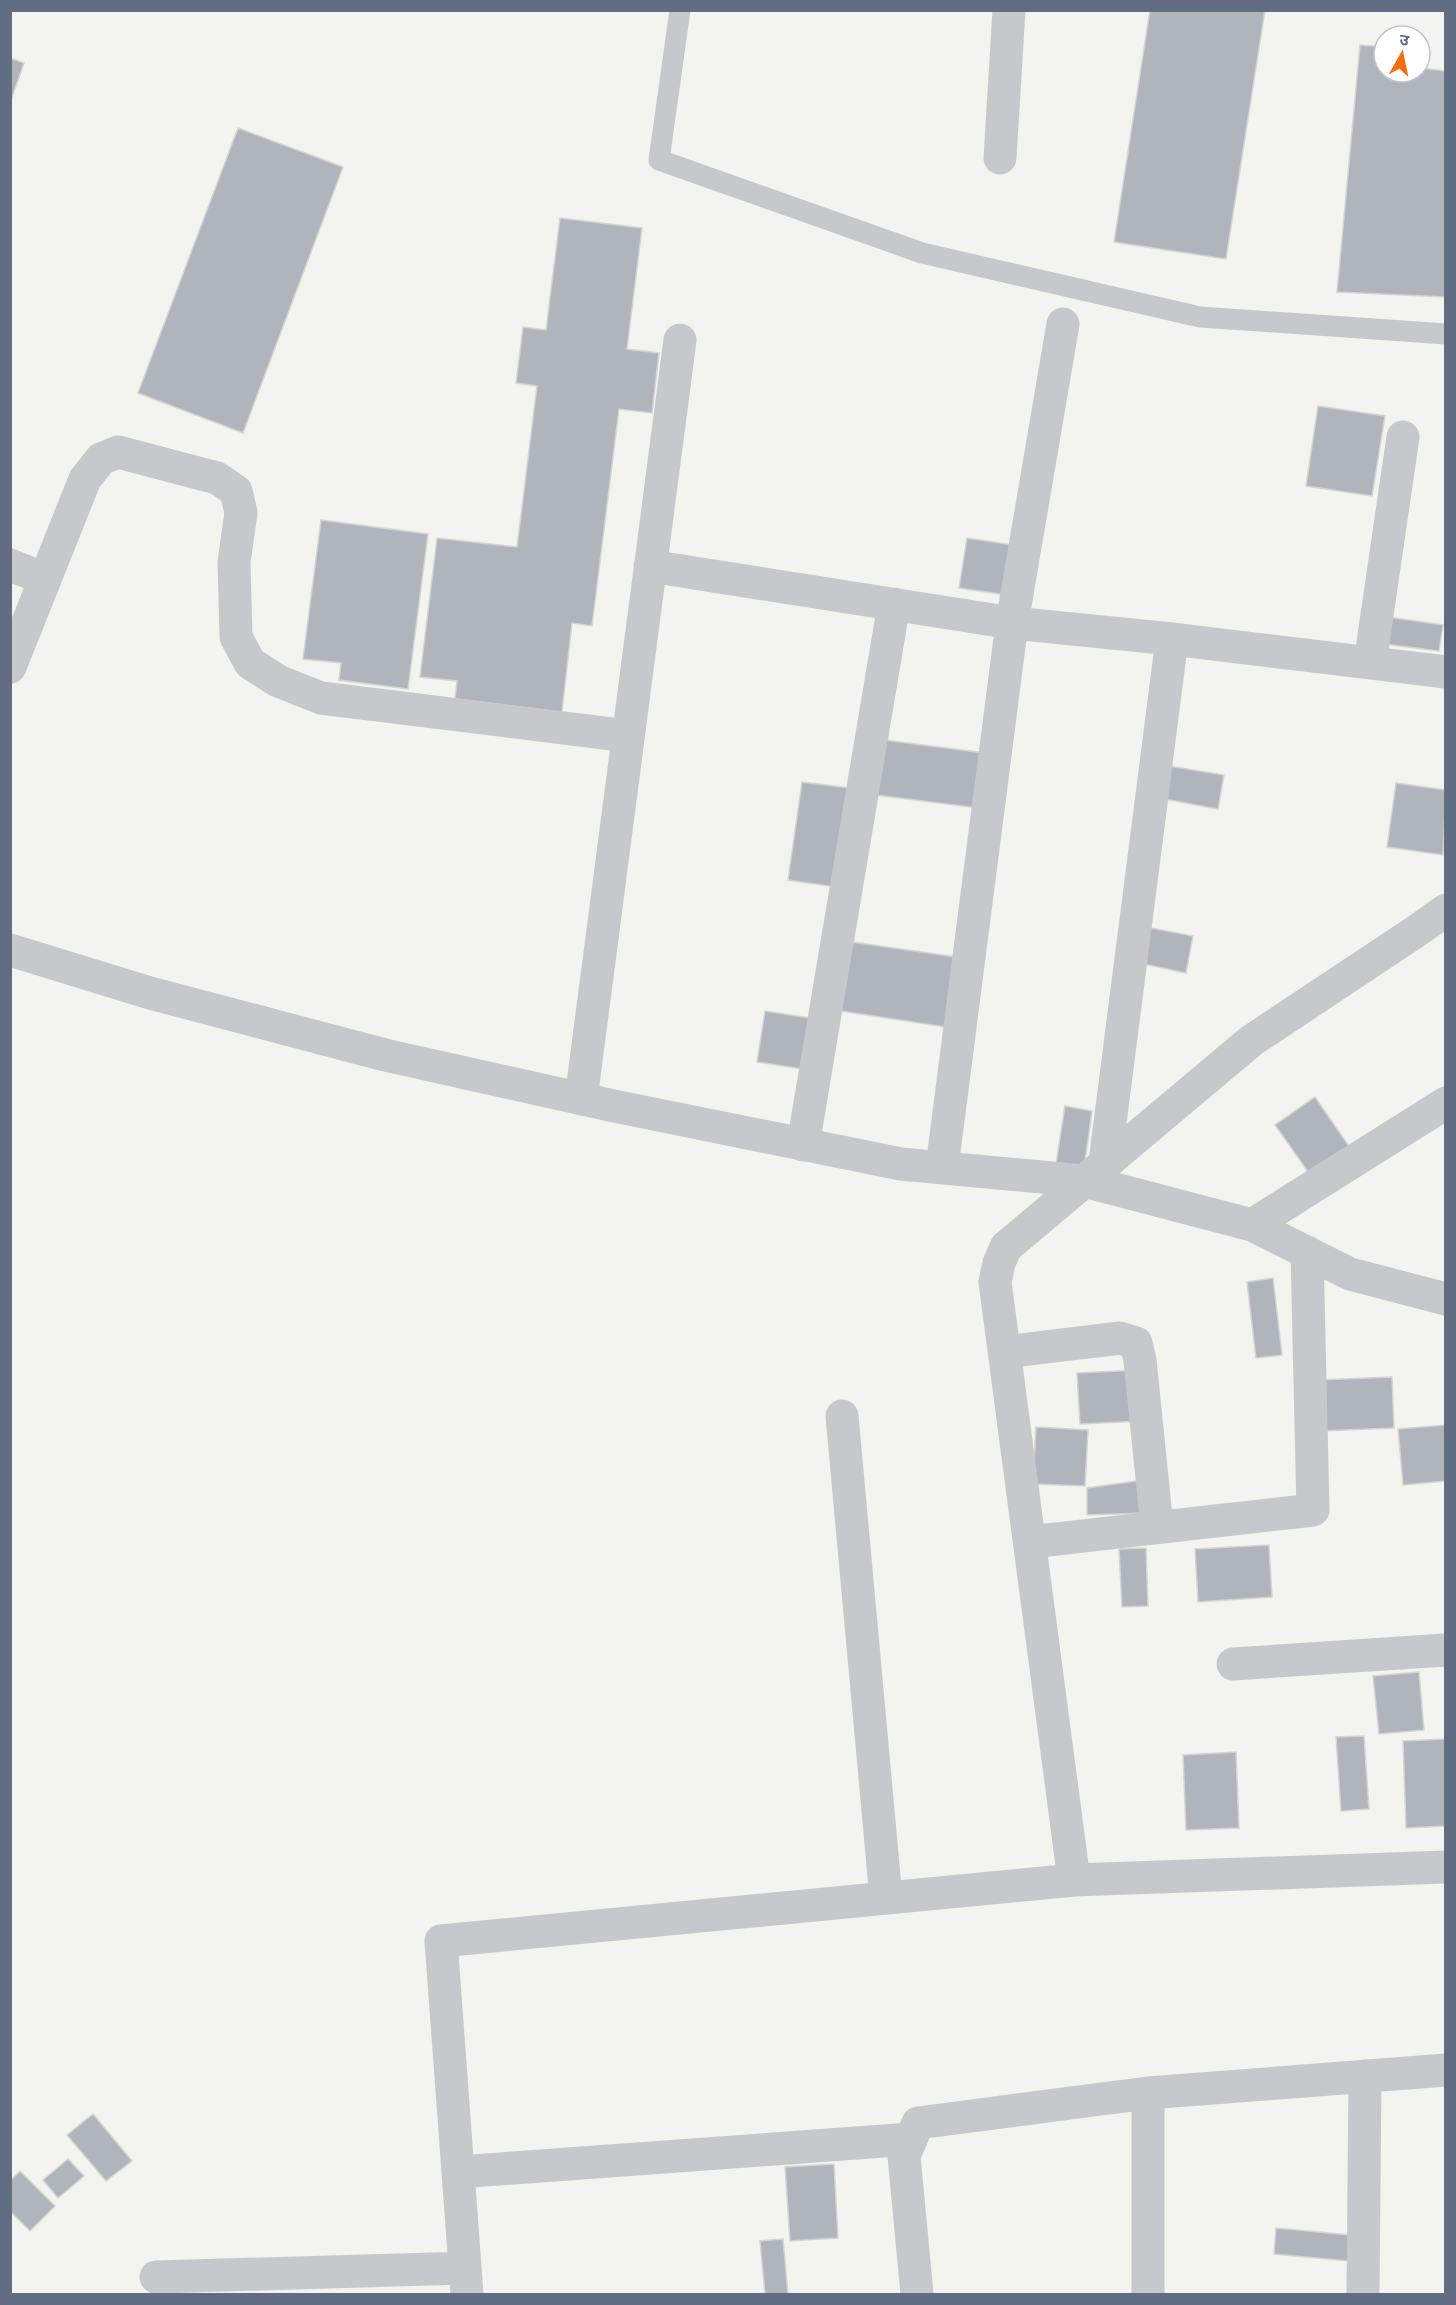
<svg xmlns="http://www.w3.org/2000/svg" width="1456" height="2305" viewBox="0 0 1456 2305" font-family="Montserrat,'Noto Sans Devanagari',sans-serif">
	<rect width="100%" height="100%" fill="#f3f4ef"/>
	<path fill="#b0b5bc" stroke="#d4d5d2" stroke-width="1.5" d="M1150 10H1265L1226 259 1114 242Z
		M1360 45 1384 47V72H1420V68L1446 71V297L1337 292Z
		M10 58 24 63 10 103Z
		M238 128 343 167 243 433 138 393Z
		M560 218 642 228 627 349 659 353 652 413 619 409 592 626 572 623 562 712 455 699 457 681 420 677 437 538 517 547 537 386 516 383 523 327 546 330Z
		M1318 406 1385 416 1372 496 1306 486Z
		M321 520 428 534 408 689 339 680 341 663 303 659Z
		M967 538 1020 546 1013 596 959 588Z
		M1388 617 1443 625 1439 651 1385 644Z
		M884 740 985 753 978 808 876 795Z
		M1169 766 1224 775 1218 809 1164 799Z
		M802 782 857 789 843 888 788 880Z
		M1396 783 1446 790 1443 855 1387 847Z
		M1146 927 1193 936 1186 973 1139 963Z
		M852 942 963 958 952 1028 841 1011Z
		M765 1011 817 1019 809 1070 757 1062Z
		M1315 1097 1355 1155 1316 1183 1275 1125Z
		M1065 1106 1092 1111 1084 1168 1056 1164Z
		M1273 1278 1282 1355 1256 1358 1247 1282Z
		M1139 1370 1142 1421 1080 1424 1077 1373Z
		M1392 1377 1394 1428 1321 1431 1319 1380Z
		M1446 1425V1481L1403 1485 1398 1429Z
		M1036 1427 1088 1430 1085 1486 1033 1484Z
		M1143 1480 1145 1513 1087 1515V1488Z
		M1269 1545 1272 1597 1198 1602 1195 1549Z
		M1146 1548 1148 1606 1122 1607 1119 1549Z
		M1419 1672 1424 1730 1379 1734 1373 1676Z
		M1364 1736 1369 1809 1341 1811 1336 1737Z
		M1446 1739V1826L1406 1828 1403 1741Z
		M1236 1752 1239 1828 1186 1830 1183 1755Z
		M93 2114 132 2161 106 2181 67 2135Z
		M68 2159 84 2176 58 2198 43 2180Z
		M834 2164 838 2238 790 2241 785 2167Z
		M20 2171 55 2206 30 2231 10 2211V2181Z
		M1276 2228 1350 2235 1348 2261 1274 2254Z
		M783 2239 788 2294H765L760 2241Z"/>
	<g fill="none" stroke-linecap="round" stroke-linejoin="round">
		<path stroke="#c6c8cc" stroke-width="21" d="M680 10 659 160 922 253 1200 317 1446 334"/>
		<path stroke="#c6c8cc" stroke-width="33" d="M1000 158 1009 10
			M10 565 45 579
			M650 566 1012 623 1172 639 1446 672
			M1370 663 1403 437
			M10 667 85 479 101 459 118 452 217 478 236 491 241 513 234 562 236 637 250 663 278 681 321 698 628 736
			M10 950 150 993 385 1055 614 1106 901 1164 1084 1181 1252 1225 1350 1274 1446 1299
			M581 1099 680 340
			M803 1145 894 604
			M1105 1162 1172 639
			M942 1167 1012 623 1063 324
			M1252 1225 1446 1103
			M1005 1352 1120 1338 1136 1343 1140 1360 1157 1527
			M842 1416 886 1898
			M1030 1542 1313 1510 1307 1252
			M1233 1664 1446 1650
			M1074 1880 995 1282 999 1263 1006 1247 1251 1041 1418 930 1446 910
			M1148 2093V2294
			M458 2172 911 2139
			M156 2277 465 2268
			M467 2294 441 1941 1074 1880 1446 1867
			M917 2294 904 2156 918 2123 1148 2093 1446 2070
			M1363 2294 1365 2076"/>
	</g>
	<rect width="1456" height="2305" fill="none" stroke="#606d83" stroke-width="24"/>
	<g transform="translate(1402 54) rotate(9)"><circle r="28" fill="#ffffff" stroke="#bfc5cd" stroke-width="1.5"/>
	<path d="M0-4.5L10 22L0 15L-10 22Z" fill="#f46e0f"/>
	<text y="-9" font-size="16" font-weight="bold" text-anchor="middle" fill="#606d83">उ</text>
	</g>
</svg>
